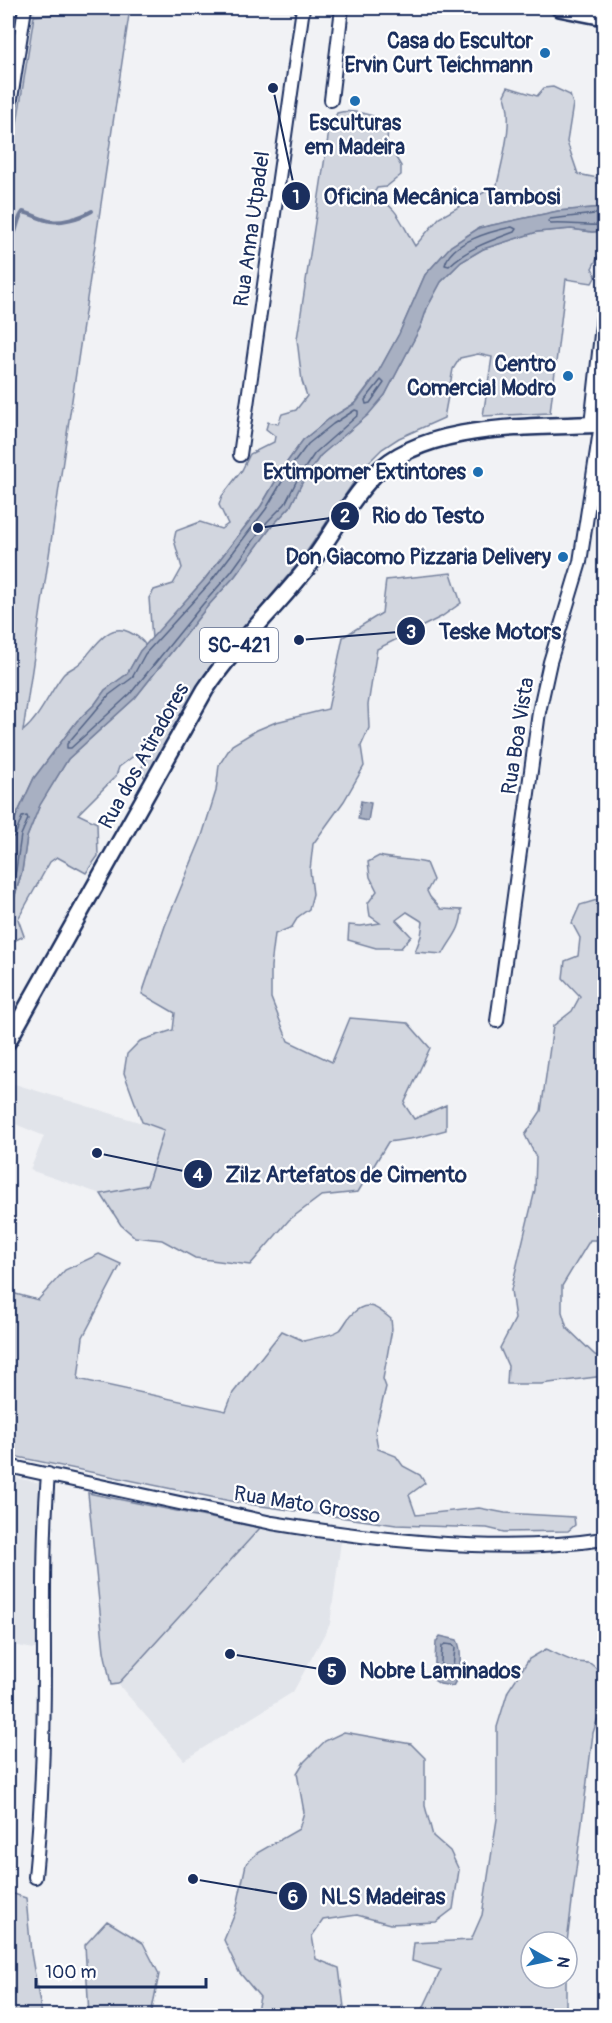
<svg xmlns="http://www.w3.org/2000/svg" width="612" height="2023" viewBox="0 0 612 2023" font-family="Pangolin,sans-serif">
	<rect width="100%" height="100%" fill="#f1f2f5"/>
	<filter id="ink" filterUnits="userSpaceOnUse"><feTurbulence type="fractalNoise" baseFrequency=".0167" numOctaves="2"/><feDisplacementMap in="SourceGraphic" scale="12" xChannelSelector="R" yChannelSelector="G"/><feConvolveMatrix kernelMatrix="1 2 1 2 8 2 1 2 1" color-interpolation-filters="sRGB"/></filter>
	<g filter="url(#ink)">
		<path fill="#e1e4ea" d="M8 8H36L15 136 8 135Z
			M8 1082 165 1130 147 1185 101 1194 30 1170 44 1136 8 1121Z
			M8 1476 41 1483 39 1650 8 1644Z
			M260 1528 341 1541 330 1624 293 1692 184 1760 118 1684Z"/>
		<path fill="#d2d6df" stroke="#76829e" stroke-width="1.5" d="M130 8 23 731C41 716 49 693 63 675 68 669 77 667 82 661 94 649 107 622 129 632 137 636 141 638 146 646L140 651 127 674 105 690 95 704 77 721 34 778 14 821 8 842V135L15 136 34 16Z
			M508 87 537 96 544 88 553 87 570 95 573 104 567 142 578 174 602 179 604 176V207L558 211 479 228 451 246 425 275 399 334 377 374 355 403 329 419 303 440 285 465 261 506 204 580 152 639 149 598 154 590 173 584 182 568 174 540 176 531 200 522 221 529 228 524 219 505 222 496 242 470 250 454 274 442 275 436 266 429 268 422 278 424 282 414 296 410 307 396 302 381 297 339 329 131 337 113C352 109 376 114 388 125L387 143 401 166V175L386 187 377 188 372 196C398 205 401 223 415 246L439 218 497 185C502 161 515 118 504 95Z
			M571 229 592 232 604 231V254L598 257 592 268 596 276 592 283 566 279 550 413 483 416 492 357 478 354 460 358 453 369 444 418 399 438 382 449 364 467 301 560 215 662 146 781 141 770 148 752 147 746 119 767 116 776 78 814 97 823 98 856 86 873 57 857 50 862 18 919 24 936 8 944V912L13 902 22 871 27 837 40 804 68 759 135 698 207 607 235 576 272 526 290 507 303 481 320 456 385 395 421 326 427 308 441 282 461 262 483 249 537 232Z
			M451 573 461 603 441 617 377 649 368 705 369 728 361 746 364 766 344 801 313 844 310 870 313 894 309 909 298 917 292 927 275 934 271 966V998L288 1041 332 1062 350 1018 408 1023 430 1048 404 1104 414 1119 446 1105V1130L416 1138 388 1142 358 1192 321 1196 289 1220 250 1265 195 1258 162 1240 135 1237 121 1225 101 1194 147 1185 164 1130 142 1122 124 1073 127 1054 140 1041 173 1030 175 1013 142 994 165 926 201 839 216 791 219 765 232 745 257 730 276 722 328 709 343 637 382 613 386 580Z
			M379 856C395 860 410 859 426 863L433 880 427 891 430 897 441 909 462 910C461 931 452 937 443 954L415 952 421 936 423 922 407 912 396 920 411 936 401 948H376L348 940 349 925 361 926 380 923 370 916 368 903 377 891 370 877 368 862Z
			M597 900H604V1240H590L562 1286V1312L567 1328 595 1355 604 1357V1376L541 1384H507L508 1366 500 1348 515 1319 511 1290 535 1190 536 1157 525 1135 541 1111 553 1026 572 1011 580 996 563 978 565 961 578 956 580 938 572 923 580 905Z
			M99 1254 121 1264 83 1337 78 1379 226 1411 233 1393 282 1331 304 1341C314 1338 331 1336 340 1330 344 1326 347 1319 351 1315 367 1299 377 1307 391 1319L392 1329 383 1379 386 1387 375 1431 378 1449 396 1456 403 1466 420 1475 425 1483 409 1495 416 1515 479 1508 505 1513 574 1517 575 1525 568 1531 504 1532 487 1528 396 1525 240 1503 8 1455V1292L38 1300 65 1270Z
			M88 1493 260 1528 118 1684 111 1685 104 1651Z
			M546 1649C556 1653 567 1660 577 1662 581 1663 587 1662 591 1664 612 1679 600 1712 593 1733L567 1942H531V1978H566V2015H420L441 1970 412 1961 414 1943 471 1940 482 1915 497 1819V1727L508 1691 529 1659Z
			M344 1732 411 1744 425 1758V1806L433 1836 450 1851 459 1870 453 1909 436 1922 390 1924 357 1915 323 1920 312 1936 316 1959 339 1968 345 2015H256L260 1997 239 1972 224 1940 236 1911 246 1864 257 1853 299 1829 304 1812 297 1773 304 1762 325 1741Z
			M8 1892 26 1898 31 1953 42 2015H8Z
			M107 1921 143 1943 159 1974 151 2015H89L85 1945Z"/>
		<path fill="#a8b0c2" stroke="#707c9a" stroke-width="1.5" d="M604 207V231L592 232 571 229 537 232 483 249 461 262 441 282 427 308 421 326 385 395 368 415 320 456 303 481 290 507 272 526 235 576 207 607 135 698 68 759 40 805 27 837 22 871 13 902 8 912V842L14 821 34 778 77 721 95 704 105 690 127 674 140 651 204 580 261 506 285 465 303 440 329 419 356 403 377 374 399 334 425 275 451 246 479 228 558 211Z
			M361 801 371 803 368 821 358 819Z
			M440 1636 457 1640C463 1651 460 1676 453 1686L440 1684 434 1680 436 1642Z"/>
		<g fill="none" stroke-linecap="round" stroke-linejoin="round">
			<path stroke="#536386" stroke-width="1.5" d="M604 213 550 219 548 221 551 224C569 223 586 226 604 225
				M512 227 516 229 514 232C490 241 468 248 449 266L445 265C450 242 492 231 512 227Z
				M381 380 384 383 370 403 366 404 365 400Z
				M355 410 358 411V415L315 453 298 478 285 504 267 522 231 572 203 604 130 694 71 748H67V744L109 695 132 678 145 654 209 584 266 509 290 468 308 444 333 424Z
				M8 839 15 836 22 817 27 816 28 819 21 835 16 870 8 900
				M445 1644 453 1645 455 1648 452 1677 449 1680 442 1679 440 1676 442 1646Z"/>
			<path stroke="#707c9a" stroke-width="4" d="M8 238C19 235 15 221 23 212 32 214 38 218 46 220 58 225 82 217 92 211"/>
			<g stroke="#1b2f5e" stroke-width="16">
				<path id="minor" d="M331 100 342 8
					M8 118 25 8
					M591 425 604 307
					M240 455 303 8
					M497 1021 539 712 550 662 580 562 601 424
					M8 1466 272 1523C375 1540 501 1555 604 1539
					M35 1877C42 1807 44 1737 44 1666 44 1602 43 1538 48 1474"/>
			</g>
			<g stroke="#1b2f5e" stroke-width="20">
				<path id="major" d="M559 8 604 17
					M8 1041 205 690C234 646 274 610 307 568 331 538 347 503 374 475 425 421 535 428 604 424"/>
			</g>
			<use href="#minor" stroke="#fff" stroke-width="12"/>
			<use href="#major" stroke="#fff" stroke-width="15"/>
		</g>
	</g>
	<g fill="#1f6fb2" stroke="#fff" stroke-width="2">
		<circle cx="545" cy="53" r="6"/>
		<circle cx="355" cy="101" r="6"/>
		<circle cx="568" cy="376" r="6"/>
		<circle cx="478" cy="472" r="6"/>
		<circle cx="563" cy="557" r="6"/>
	</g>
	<g text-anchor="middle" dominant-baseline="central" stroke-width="4.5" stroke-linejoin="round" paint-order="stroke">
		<rect fill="#fff" stroke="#5f6d8e" stroke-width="1.5" x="200" y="628" width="78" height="34" rx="4.5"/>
		<g font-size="20" font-weight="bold" fill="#1b2f5e">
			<text x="239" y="645">SC-421</text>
		</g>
		<g font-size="21" font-weight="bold" fill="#1b2f5e" stroke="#fff" text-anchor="end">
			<text x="533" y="41">Casa do Escultor<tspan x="533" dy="24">Ervin Curt Teichmann</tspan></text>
			<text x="355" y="123" text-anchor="middle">Esculturas<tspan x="355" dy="24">em Madeira</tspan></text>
			<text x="556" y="364">Centro<tspan x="556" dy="24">Comercial Modro</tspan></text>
			<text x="466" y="472">Extimpomer Extintores</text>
			<text x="551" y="557">Don Giacomo Pizzaria Delivery</text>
		</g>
		<g font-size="21" fill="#1b2f5e" stroke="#fff">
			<text transform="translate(252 229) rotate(-82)">Rua Anna Utpadel</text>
			<text transform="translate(518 736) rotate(-81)">Rua Boa Vista</text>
			<text transform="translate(144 756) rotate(-61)">Rua dos Atiradores</text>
			<text transform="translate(307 1505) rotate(9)">Rua Mato Grosso</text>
		</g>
	</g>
	<path fill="none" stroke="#1b2f5e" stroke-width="2" d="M273 88L296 196M258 528L345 516M299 640L411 631M97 1153L198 1174M230 1654L332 1671M193 1879L293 1896"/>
	<g fill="#1b2f5e" stroke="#fff" stroke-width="2">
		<circle cx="273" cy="88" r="6"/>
		<circle cx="258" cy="528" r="6"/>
		<circle cx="299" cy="640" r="6"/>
		<circle cx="97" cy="1153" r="6"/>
		<circle cx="230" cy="1654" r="6"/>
		<circle cx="193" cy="1879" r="6"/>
		<circle cx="296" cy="196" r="15"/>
		<circle cx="345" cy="516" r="15"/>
		<circle cx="411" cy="631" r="15"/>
		<circle cx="198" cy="1174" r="15"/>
		<circle cx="332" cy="1671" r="15"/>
		<circle cx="293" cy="1896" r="15"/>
	</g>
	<g font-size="18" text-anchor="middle" font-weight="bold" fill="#fff">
		<text x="296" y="203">1</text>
		<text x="345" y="522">2</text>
		<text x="411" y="638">3</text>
		<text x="198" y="1181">4</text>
		<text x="332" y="1677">5</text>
		<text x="293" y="1903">6</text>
	</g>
	<g font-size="22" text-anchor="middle" font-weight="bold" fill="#1b2f5e" stroke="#fff" stroke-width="4.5" stroke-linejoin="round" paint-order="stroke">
		<text x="442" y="204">Oficina Mecânica Tambosi</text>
		<text x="428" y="523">Rio do Testo</text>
		<text x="500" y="639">Teske Motors</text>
		<text x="346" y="1182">Zilz Artefatos de Cimento</text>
		<text x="440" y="1678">Nobre Laminados</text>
		<text x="383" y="1904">NLS Madeiras</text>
	</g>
	<rect width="612" height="2023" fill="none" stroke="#fff" stroke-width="30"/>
	<rect x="15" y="15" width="582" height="1993" fill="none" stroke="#1b2f5e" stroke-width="2" filter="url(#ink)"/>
	<g transform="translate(549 1960) rotate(99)"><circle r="28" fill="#ffffff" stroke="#a4acbf" stroke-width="1.5"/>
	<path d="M0-4.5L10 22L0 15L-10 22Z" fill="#1f6fb2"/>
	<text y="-9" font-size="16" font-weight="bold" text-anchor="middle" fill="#1b2f5e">N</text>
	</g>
	<path d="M36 1978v9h170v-9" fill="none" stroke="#1b2f5e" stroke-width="3"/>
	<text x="45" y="1978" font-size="18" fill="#1b2f5e" stroke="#ffffff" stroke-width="4.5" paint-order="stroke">100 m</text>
</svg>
